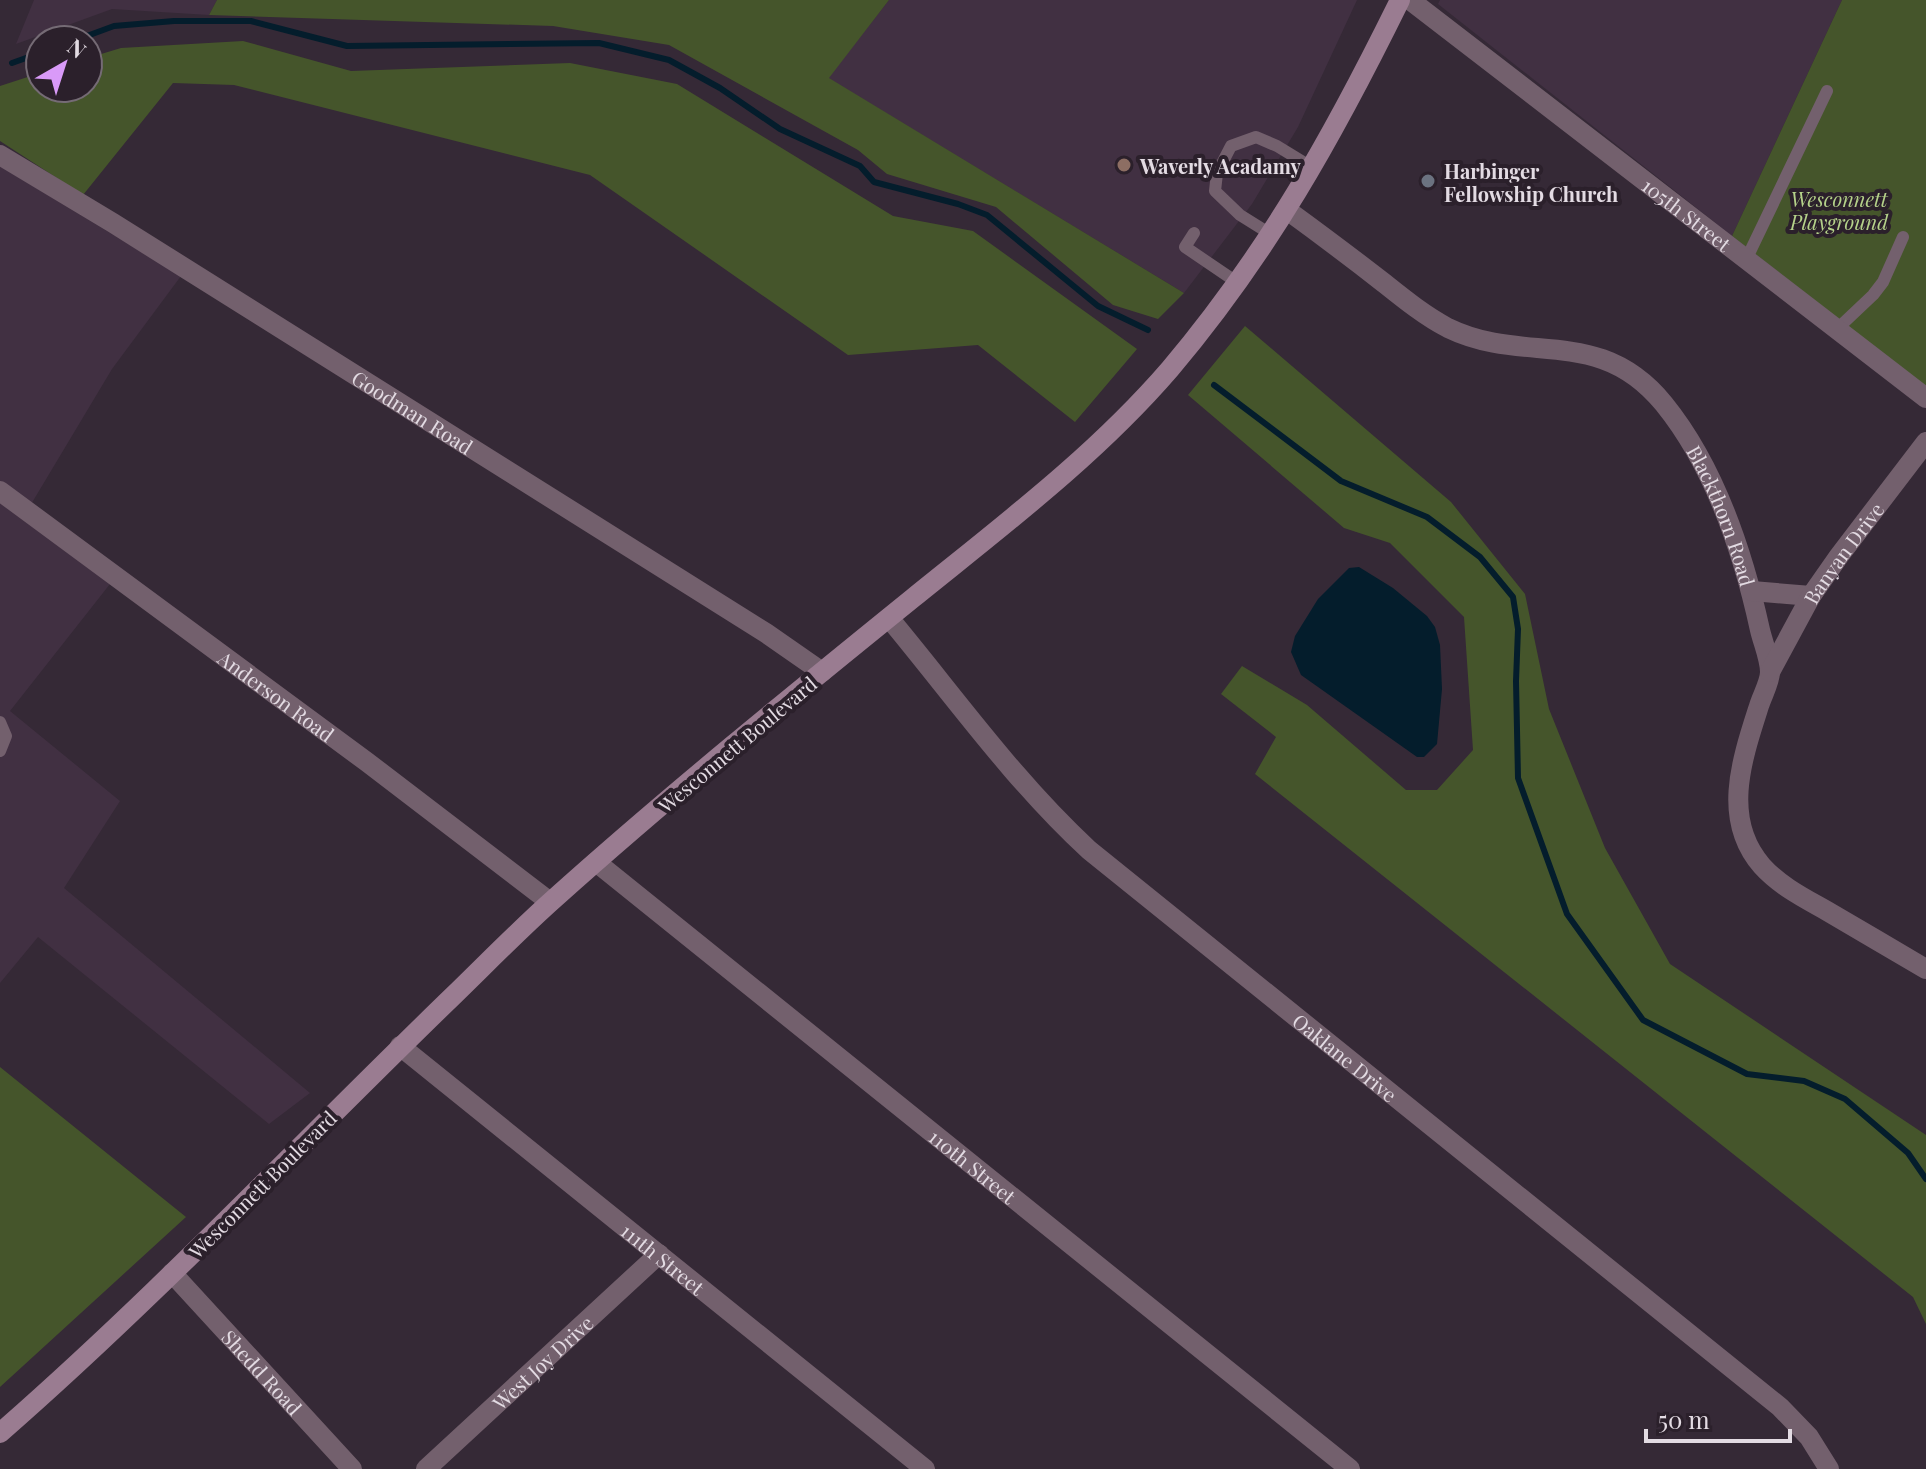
<svg xmlns="http://www.w3.org/2000/svg" width="1926" height="1469" viewBox="0 0 1926 1469" font-family="'Playfair Display',serif">
	<rect width="100%" height="100%" fill="#352936"/>
	<path fill="#413042" d="M34 0H217L209 15 112 9 16 44Z
		M889 0H1357L1298 127 1252 204 1184 293 828 78Z
		M1440 0H1842L1732 236 1438 4Z
		M0 166 181 276 112 369 30 506 0 483Z
		M0 503 110 584 10 711 120 801 64 888 310 1093 269 1124 38 937 0 983Z"/>
	<path fill="#45552b" d="M217 0H889L829 78 1184 293 1158 319 1113 305 996 207 887 174 858 150 669 45 553 26 209 15Z
		M1842 0H1926V387L1732 236Z
		M243 41 351 71 570 63 677 84 893 216 973 231 1137 349 1075 422 978 345 848 355 590 175 234 85 173 83 83 195 0 141V86L40 73V88H88V58L121 48Z
		M1245 326 1451 502 1525 594 1549 709 1605 848 1670 964 1926 1135V1324L1913 1297 1255 774 1276 737 1221 694 1242 666 1307 705 1406 790H1437L1473 750 1464 617 1390 543 1344 528 1188 395Z
		M0 1067 186 1217 0 1387Z"/>
	<path fill="#041d2c" d="M1359 567 1393 588 1427 616 1435 627 1440 645 1442 689 1437 744 1424 757H1417L1301 675 1291 652 1295 636 1318 599 1349 568Z"/>
	<g fill="none" stroke-linecap="round" stroke-linejoin="round">
		<path stroke="#041d2c" stroke-width="6" d="M76 40 114 26 174 21H251L347 46 599 43 669 60 720 88 780 129 860 166 874 182 958 204 987 215 1098 306 1148 330
			M12 63 40 53
			M1214 385 1341 481 1427 517 1480 557 1513 597 1518 629 1516 681 1518 778 1567 914 1643 1020 1747 1074 1804 1081 1845 1099 1908 1153 1926 1179"/>
		<path stroke="#73606d" stroke-width="12" d="M1194 233 1185 247 1238 283
			M1272 235 1240 215 1215 191 1217 173 1231 146 1256 137 1277 146 1313 168
			M1746 260 1827 91
			M1836 330 1873 295 1883 282 1903 237
			M0 722 6 736 0 751"/>
		<g stroke="#73606d" stroke-width="20">
			<path id="s1" d="M1410 0 1926 398"/>
			<path id="s2" d="M0 155 113 223 766 633 822 672"/>
			<path id="s3" d="M1287 210C1320 234 1352 258 1384 283 1404 299 1425 316 1448 328 1526 366 1599 324 1664 404 1715 467 1743 552 1760 630 1763 643 1770 659 1770 672 1770 682 1762 696 1759 706 1742 759 1721 819 1762 866 1780 886 1804 898 1827 911 1860 930 1893 950 1926 969"/>
			<path id="s4" d="M0 491 367 762 550 902"/>
			<path d="M1752 591 1811 596"/>
			<path id="s5" d="M889 618C954 696 1014 781 1089 850L1780 1407 1809 1437 1829 1469"/>
			<path id="s6" d="M1770 672 1811 596 1839 556 1926 442"/>
			<path id="s7" d="M596 862 1350 1469"/>
			<path id="s8" d="M400 1046 925 1469"/>
			<path id="s9" d="M172 1273 352 1469"/>
			<path id="s10" d="M426 1469 659 1254"/>
		</g>
		<path stroke="#9a7c91" stroke-width="20" d="M0 1433C158 1295 302 1142 453 996 487 963 520 929 555 898 671 794 792 696 913 598 1002 526 1095 456 1170 369 1268 253 1333 136 1400 0"/>
	</g>
	<circle fill="#8d6e63" stroke="#2b202b" stroke-width="3" cx="1124" cy="165" r="8"/>
	<circle fill="#6b7280" stroke="#2b202b" stroke-width="3" cx="1428" cy="181" r="8"/>
	<g text-anchor="middle" dominant-baseline="central" stroke-width="8" stroke-linejoin="round" paint-order="stroke">
		<g font-size="20" font-weight="bold" fill="#e3dbe3" stroke="#2b202b" text-anchor="start">
			<text x="1140" y="165">Waverly Acadamy</text>
			<text x="1444" y="170">Harbinger<tspan x="1444" dy="23">Fellowship Church</tspan></text>
		</g>
		<g font-size="20" font-style="italic" fill="#b5d28a" stroke="#2b202b">
			<text x="1839" y="198">Wesconnett<tspan x="1839" dy="23">Playground</tspan></text>
		</g>
		<g font-size="20" fill="#e3dbe3" stroke="#2b202b">
			<text stroke="none"><textPath href="#s1" startOffset="350">105th Street</textPath></text>
			<text stroke="none"><textPath href="#s2" startOffset="486">Goodman Road</textPath></text>
			<text stroke="none"><textPath href="#s3" startOffset="562">Blackthorn Road</textPath></text>
			<text stroke="none"><textPath href="#s6" startOffset="140">Banyan Drive</textPath></text>
			<text stroke="none"><textPath href="#s4" startOffset="344">Anderson Road</textPath></text>
			<text transform="translate(737 744) rotate(-40)">Wesconnett Boulevard</text>
			<text stroke="none"><textPath href="#s5" startOffset="636">Oaklane Drive</textPath></text>
			<text stroke="none"><textPath href="#s7" startOffset="484">110th Street</textPath></text>
			<text transform="translate(262 1184) rotate(-45)">Wesconnett Boulevard</text>
			<text stroke="none"><textPath href="#s8" startOffset="338">111th Street</textPath></text>
			<text stroke="none"><textPath href="#s10" startOffset="158">West Joy Drive</textPath></text>
			<text stroke="none"><textPath href="#s9" startOffset="134">Shedd Road</textPath></text>
		</g>
	</g>
	<g transform="translate(64 64) rotate(39)"><circle r="38" fill="#2b202b" stroke="#756b75" stroke-width="2"/>
	<path d="M0-6L14 30L0 20L-14 30Z" fill="#d99af8"/>
	<text y="-12" font-size="22" font-weight="bold" text-anchor="middle" fill="#e3dbe3">N</text>
	</g>
	<path d="M1646 1429v12h144v-12" fill="none" stroke="#e3dbe3" stroke-width="4"/>
	<text x="1658" y="1429" font-size="24" fill="#e3dbe3" stroke="#2b202b" stroke-width="6" paint-order="stroke">50 m</text>
</svg>
